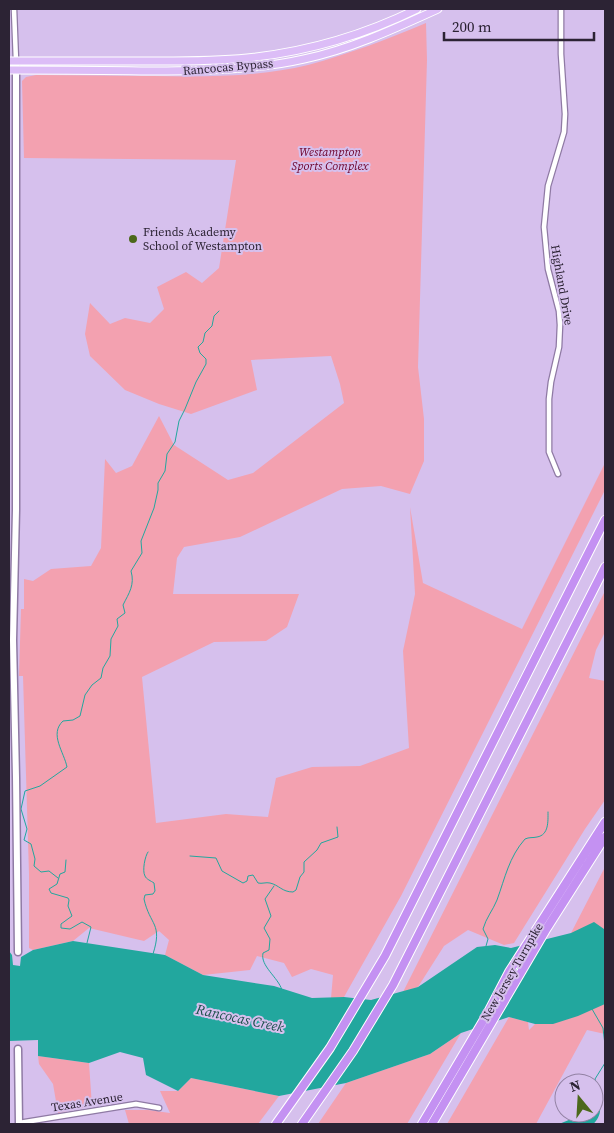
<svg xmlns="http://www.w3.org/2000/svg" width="614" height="1133" viewBox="0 0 614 1133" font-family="'Source Serif 4',serif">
	<rect width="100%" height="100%" fill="#d6c0ed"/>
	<path fill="#f3a1b0" d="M426 23 427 60 418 367 424 419V461L410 494 381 486 342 489 240 537 184 547 177 558 173 594H299L287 627 266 641 214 642 142 677 156 823 226 814 268 817 276 778 312 767 360 766 409 748 403 651 415 594 410 507 423 583 522 629 605 463V490L401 896 344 997 331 998 333 975 311 969 292 977 284 963 257 956 250 970 203 975 165 955 169 940 159 931 144 941 89 928 73 941 33 950 29 948V874L23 676H19L21 609H24V579L33 581 51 569 91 566 101 548 105 459 116 473 132 466 159 416 174 445 228 480 253 473 344 403 340 384 331 356 251 360 257 390 191 414 159 404 125 390 90 356 85 334 90 303 110 324 125 318 150 323 164 309 157 287 186 272 202 283 219 268 236 160 24 158 22 81 26 77 36 75C75 75 114 76 153 76 205 77 258 77 308 65 349 54 388 39 426 23Z
		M605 591V632L596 650 589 678 605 681V800L585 829 514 943 504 945 468 930 444 946 418 987 403 992Z
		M605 867V1034L587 1030 536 1124H447L509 1017 528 1022 529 1030 535 1024C565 1024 578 1014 604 1004L571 933Z
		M461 1033 407 1124H318L346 1083 430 1054Z
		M38 1056 89 1063 92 1106 58 1113 53 1084 39 1064Z
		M191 1078 279 1096 258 1124H129L125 1110H148L170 1113 160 1091H178Z"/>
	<path fill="#22a79e" d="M594 922 604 929 605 927V1004L578 1016 553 1024H535L509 1017 461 1033 430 1054 346 1083 279 1096 191 1078 178 1091 146 1075 143 1058 120 1052 89 1063 38 1056V1040L9 1041V951L12 955 13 965 20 966 21 957 33 950 73 941 165 955 203 975 274 986 312 998 344 997 371 1000 418 987 477 947 495 945 511 948 571 933Z
		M597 1103 600 1106C601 1113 598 1120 593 1124H559L586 1113H594V1105Z"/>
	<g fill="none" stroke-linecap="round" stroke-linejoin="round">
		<path stroke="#22a79e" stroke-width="1" d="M148 852C145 856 142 871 145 876 146 879 151 881 154 883L155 891 153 894 145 895 144 899C150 926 163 923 153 954
			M190 856 216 858 222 871 243 883 247 881 248 876 253 875 258 883C262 884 266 882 270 883 279 885 282 892 293 892L296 890 300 877 304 872V862L317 850 321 843 338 837 337 827
			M66 860 65 872 60 874 57 884 49 889 51 893 68 898 69 900 68 906 72 916 61 924V928L70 929 82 922 91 927 87 943
			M58 878 49 871 41 872 34 866 35 859 31 844 24 840 27 829 21 809 25 791 40 786 67 767C64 752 49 734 63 721L73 720 80 716 85 695 92 685 101 678 103 668 110 656 111 639 118 626 117 619 125 613 123 605C129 593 135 585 131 571L142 553 141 541 154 508 158 490V483L165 471 167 454 175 442 179 421 185 409 196 382 206 364V359L200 353 198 347 203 342 205 333 212 326 214 316 219 311
			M274 886 265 899 271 916 264 928 270 939 269 950 263 953C260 966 278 977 282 990
			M486 946 488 939 483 929C486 918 493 910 497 900 505 878 509 857 525 839 529 837 533 838 537 837 549 835 548 821 548 812
			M592 1009 603 1028 605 1045
			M599 1106 600 1096 595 1079 605 1063"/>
		<g stroke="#8f7aa4" stroke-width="7">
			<path id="street" d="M14 9 16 61
				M558 474 549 452V399L551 382 559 347 560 325 559 311 548 269 544 227 548 186 564 132 565 114 561 54V9
				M19 1123 136 1104 159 1108"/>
		</g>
		<g stroke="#8f7aa4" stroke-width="9">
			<path id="secondary" d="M16 66V510L13 640 16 777 18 952
				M18 1049 19 1124"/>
		</g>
		<g stroke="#fff" stroke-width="9">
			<path id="primary" d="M9 61C49 61 89 61 130 61 169 61 208 62 247 58 306 52 364 35 417 9
				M9 70C53 70 97 70 141 71 195 71 251 71 304 59 351 49 394 29 438 9"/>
		</g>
		<g stroke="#fff" stroke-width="10">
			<path id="highway" d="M276 1124 330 1048 385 956 605 520
				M302 1124 353 1051 393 985 605 567
				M422 1124 486 1016 509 972 605 822
				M432 1124 547 928 605 837"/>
		</g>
		<use href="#street" stroke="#fff" stroke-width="4.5"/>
		<use href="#secondary" stroke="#fff" stroke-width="6"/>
		<use href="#primary" stroke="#dcbdf7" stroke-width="7"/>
		<use href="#highway" stroke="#c491f2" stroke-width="8"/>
	</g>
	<circle fill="#4c681a" stroke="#d6c0ed" stroke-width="2" cx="133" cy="239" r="5"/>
	<g text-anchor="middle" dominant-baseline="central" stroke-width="4" stroke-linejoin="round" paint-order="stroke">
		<g font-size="12" fill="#2c2334" stroke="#d6c0ed">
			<text transform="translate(228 67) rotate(-5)">Rancocas Bypass</text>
			<text transform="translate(562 285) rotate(80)">Highland Drive</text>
			<text transform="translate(512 972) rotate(-60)">New Jersey Turnpike</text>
			<text transform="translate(87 1102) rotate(-9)">Texas Avenue</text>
		</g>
		<g font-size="12" font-style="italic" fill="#6c002a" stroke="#d6c0ed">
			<text x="330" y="152">Westampton<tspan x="330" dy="14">Sports Complex</tspan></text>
		</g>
		<g font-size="12" fill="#2c2334" stroke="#d6c0ed" text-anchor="start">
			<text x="143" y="232">Friends Academy<tspan x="143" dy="14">School of Westampton</tspan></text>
		</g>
		<g font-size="14" font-style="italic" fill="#1b4f4b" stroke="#d6c0ed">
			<text transform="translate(240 1018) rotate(12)">Rancocas Creek</text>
		</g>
	</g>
	<rect width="614" height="1133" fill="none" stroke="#2c2334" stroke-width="20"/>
	<g transform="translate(579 1098) rotate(342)"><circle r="24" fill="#d6c0ed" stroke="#9281a3"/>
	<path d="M0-4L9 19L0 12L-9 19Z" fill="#4c681a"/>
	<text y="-8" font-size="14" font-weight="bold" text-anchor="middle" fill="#2c2334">N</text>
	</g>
	<path d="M444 32v8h150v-8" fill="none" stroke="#2c2334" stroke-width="2.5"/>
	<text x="452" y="32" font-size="15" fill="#2c2334" stroke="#d6c0ed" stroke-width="4" paint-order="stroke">200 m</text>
</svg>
